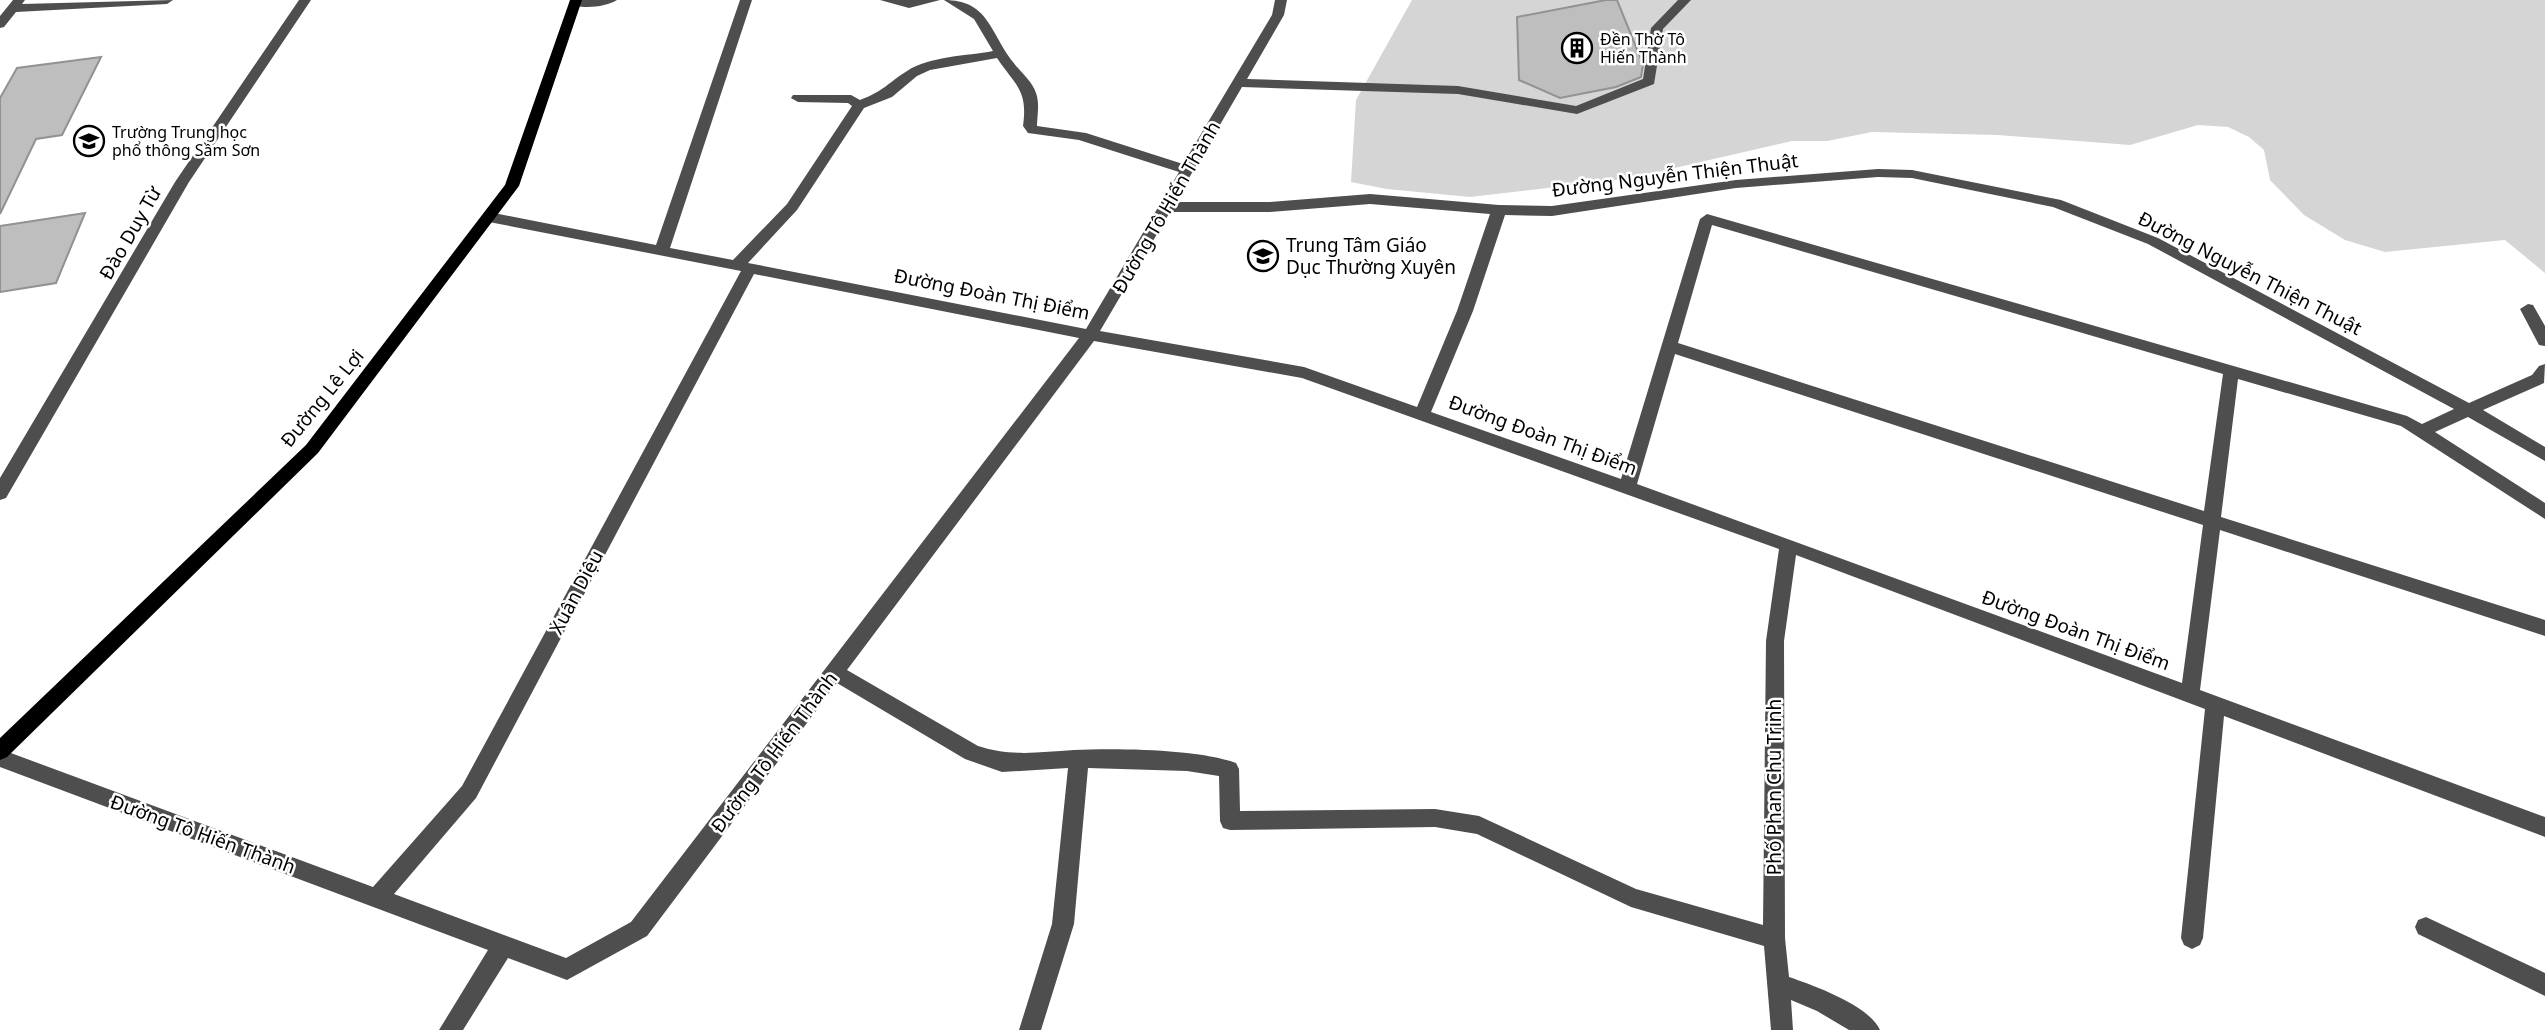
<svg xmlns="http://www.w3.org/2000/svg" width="2545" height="1030" viewBox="0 0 2545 1030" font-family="'Noto Sans',sans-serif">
	<rect width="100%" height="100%" fill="#fff"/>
	<path fill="#d5d5d5" d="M1412 0H2545V273L2505 240 2385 252 2345 240 2304 215 2270 180 2264 150 2249 137 2228 127 2198 125 2130 145 1998 135 1872 132 1827 141H1792L1631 178 1470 197 1387 189 1351 182 1356 100Z"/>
	<path fill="#bebebe" stroke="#929292" stroke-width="2" d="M1606 0H1617L1643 64 1641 77 1616 87 1560 98 1519 80 1517 17Z
		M101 57 62 135 36 139 0 214V98L17 68Z
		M85 213 56 283 0 292V226Z"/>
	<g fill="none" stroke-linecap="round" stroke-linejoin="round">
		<path fill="#4e4e4e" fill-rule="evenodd" d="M13 0H25L22 4 173 0 167 4 16 12 4 27 0 28V16Z
			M299 0H311L189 182 6 498 0 500V478L175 182Z
			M571 0H617C607 7 579 10 569 3Z
			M740 0H752L670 248 733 260 787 204 852 106 848 103 798 102 791 98 793 95H851L860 100C884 91 888 83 907 71 930 56 967 56 993 51L974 19 944 0C989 0 990 33 1013 62 1021 73 1032 81 1036 93 1040 104 1037 116 1037 126L1086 133 1183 164 1272 15 1275 0H1287L1284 15 1247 79 1458 86 1576 106 1643 79 1651 28 1678 0H1691L1663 29 1654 84 1577 114 1458 94 1242 87 1175 202H1270L1370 194 1499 205 1552 206 1736 180 1878 169 1912 170 2061 200 2158 238 2469 403 2532 375 2539 366 2545 364 2544 383 2483 410 2545 447V461L2468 417 2435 432 2545 503V519L2401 426 2238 379 2221 517 2545 620V636L2220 530 2200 690 2545 817V837L2224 716 2203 938 2200 945 2192 949 2184 945 2181 938 2205 709 1796 555 1784 641 1785 938 1789 977C1813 985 1870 1006 1880 1030H1849L1817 1011 1791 1000 1793 1030H1771L1764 946 1631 907 1477 834 1435 827 1230 830 1223 828 1220 821 1219 776 1187 771 1088 768 1074 924 1041 1030H1019L1052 924 1068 768 1002 772 965 759 837 683 647 936 567 980 508 958 463 1030H439L488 950 0 767V749L373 887 462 786 741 271 489 222 482 217 489 212 656 245ZM997 58C1016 86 1028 90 1023 126L1028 133 1079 140 1179 172 1086 329 748 263 797 210 864 108 892 97 917 76 930 70ZM1878 177 1912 178 2053 207 2148 244 2454 409 2422 424 2407 416 1707 214 1700 219 1621 479 1431 412 1473 311 1505 215 1552 216 1736 188ZM1370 204 1490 214 1457 311 1417 407 1304 367 1100 331 1170 212H1270ZM1712 225 2223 374 2204 511 1678 343ZM754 274 1079 338 631 922 566 958 394 894 476 798ZM1094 341 1302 378 1779 549 1766 641 1763 925 1636 889 1479 816 1435 809 1240 811 1239 769 1236 763C1199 749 1116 748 1074 750 1039 752 1012 757 978 746L847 670ZM1675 354 2203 525 2182 683 1637 484Z
			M880 0H940L909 8Z
			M2528 304 2533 305 2545 326V346L2539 345 2520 309Z
			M2426 917 2545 973V996L2418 934 2415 927 2418 920Z"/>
		<path fill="#000" fill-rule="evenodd" d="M570 0H582L519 186 318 453 7 757 0 760V738L306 445 505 185Z"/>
	</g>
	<defs>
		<g id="building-ring" transform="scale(1.575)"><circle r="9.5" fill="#fff" stroke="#000" stroke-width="1.5"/><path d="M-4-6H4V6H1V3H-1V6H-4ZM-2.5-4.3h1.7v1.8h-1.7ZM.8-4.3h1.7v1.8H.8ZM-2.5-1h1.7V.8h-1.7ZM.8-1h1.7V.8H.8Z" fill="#000"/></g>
		<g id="school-ring" transform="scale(1.575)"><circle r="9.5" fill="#fff" stroke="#000" stroke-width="1.5"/><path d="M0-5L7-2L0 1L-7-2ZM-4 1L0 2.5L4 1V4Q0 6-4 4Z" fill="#000"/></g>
	</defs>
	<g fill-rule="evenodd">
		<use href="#building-ring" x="1577" y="48"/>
		<use href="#school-ring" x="89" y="141"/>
		<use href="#school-ring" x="1263" y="256"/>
	</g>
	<g text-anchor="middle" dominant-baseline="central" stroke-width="5" stroke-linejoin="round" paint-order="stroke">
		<g font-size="16" fill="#000" stroke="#fff" text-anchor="start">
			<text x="1600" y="39">Đền Thờ Tô<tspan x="1600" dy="18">Hiến Thành</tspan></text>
			<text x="112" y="132">Trường Trung học<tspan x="112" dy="18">phổ thông Sầm Sơn</tspan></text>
		</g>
		<g font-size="19" fill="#000" stroke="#fff">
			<text transform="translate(1675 175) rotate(-7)">Đường Nguyễn Thiện Thuật</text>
			<text transform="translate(1166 207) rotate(-60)">Đường Tô Hiến Thành</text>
			<text transform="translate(130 233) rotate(-60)">Đào Duy Từ</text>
			<text transform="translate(2250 273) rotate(27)">Đường Nguyễn Thiện Thuật</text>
			<text transform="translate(992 294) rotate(11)">Đường Đoàn Thị Điểm</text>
			<text transform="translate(322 398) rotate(-51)">Đường Lê Lợi</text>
			<text transform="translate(1543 435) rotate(20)">Đường Đoàn Thị Điểm</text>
			<text transform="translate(576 592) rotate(-62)">Xuân Diệu</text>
			<text transform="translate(2076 630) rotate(20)">Đường Đoàn Thị Điểm</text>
			<text transform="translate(774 752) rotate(-53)">Đường Tô Hiến Thành</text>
			<text transform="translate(1774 787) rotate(-90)">Phố Phan Chu Trinh</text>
			<text transform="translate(203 834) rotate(20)">Đường Tô Hiến Thành</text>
		</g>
		<g font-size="19" fill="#000" stroke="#fff" text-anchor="start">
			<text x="1286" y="245">Trung Tâm Giáo<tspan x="1286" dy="22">Dục Thường Xuyên</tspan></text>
		</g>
	</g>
</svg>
